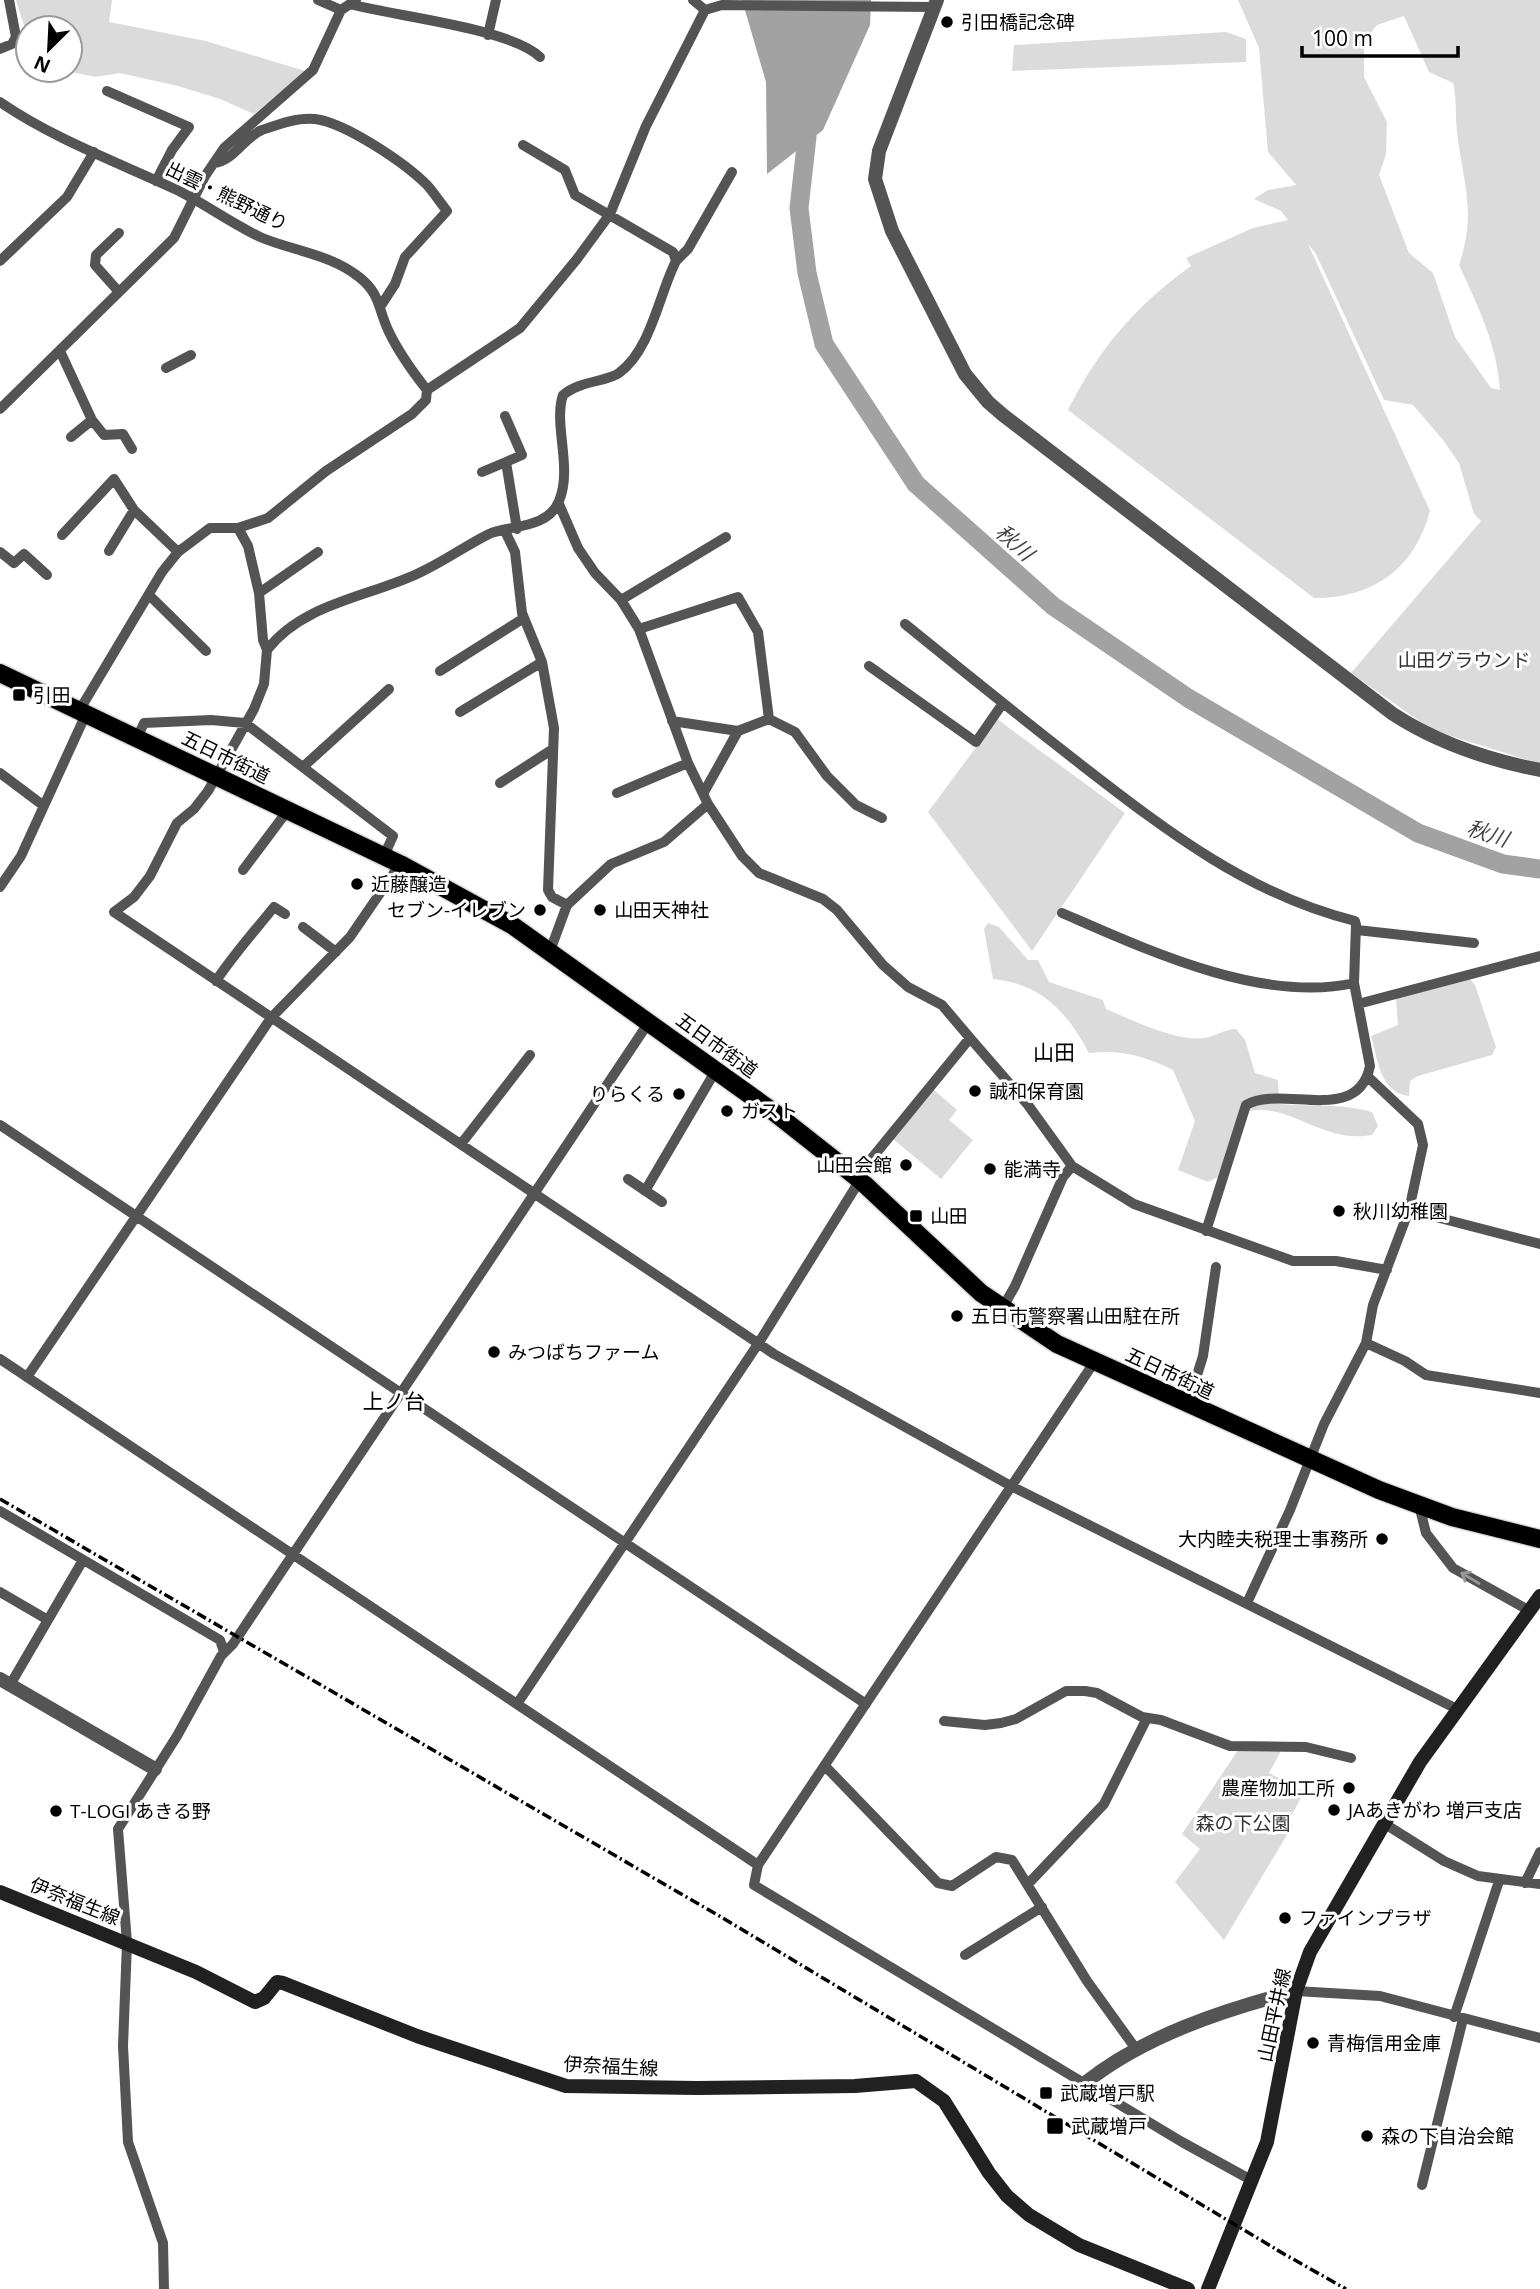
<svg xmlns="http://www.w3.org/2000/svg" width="1540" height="2289" viewBox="0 0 1540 2289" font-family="'Open Sans','Noto Sans JP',sans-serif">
	<rect width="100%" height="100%" fill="#fff"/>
	<path fill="#dbdbdb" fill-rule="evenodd" d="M16 0H112L109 22 206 41 305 71 254 114 220 99 178 86 120 73 96 77 61 70H70V28H28V38Z
		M1238 0H1540V764L1432 730 1351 673 1481 521 1474 514 1459 463 1443 440 1413 405 1384 400 1316 254 1308 244 1430 511C1414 569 1374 598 1314 598L1068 410C1098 350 1136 305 1191 266L1186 258 1253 228 1288 220 1281 211 1254 199 1268 190 1296 185 1268 152 1259 48ZM1404 16 1429 72 1453 83C1457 100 1455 115 1457 132 1463 183 1477 213 1459 265 1478 306 1497 345 1500 390L1491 388 1455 337 1433 273 1409 253 1379 175 1386 154 1387 122 1364 77V41L1377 25Z
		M1226 32 1246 39V62L1012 71 1014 45Z
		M997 719 1125 813 1032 951 928 812Z
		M988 923 999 927 1028 960H1038L1049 982 1103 1000 1106 1009C1132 1020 1176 1042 1205 1038 1217 1036 1224 1029 1236 1029L1245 1040 1255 1073 1278 1080 1279 1104C1311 1107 1342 1103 1372 1112L1378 1126 1372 1135C1323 1144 1291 1103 1249 1111L1220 1176 1208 1182 1178 1170 1195 1121 1173 1070C1145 1056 1121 1049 1089 1053 1067 1012 1042 984 993 979L984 929Z
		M1468 977 1475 985 1496 1047 1492 1055 1418 1076 1410 1081 1409 1096C1380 1093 1378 1060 1371 1036L1398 1025 1396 998Z
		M934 1090 957 1110 949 1120 973 1140 941 1179 893 1139Z
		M1282 1749 1269 1773 1304 1792 1288 1822 1293 1825 1224 1940 1175 1882 1200 1849 1182 1834 1238 1750Z"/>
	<path fill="#a2a2a2" d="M742 0H871L870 25 823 130 767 174 766 82Z"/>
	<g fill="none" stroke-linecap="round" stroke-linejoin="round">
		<path stroke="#a2a2a2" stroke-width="19" d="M806 120 807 137 799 208 807 273 824 344 916 484 1053 606 1188 698 1418 833 1503 864 1540 869"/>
		<g stroke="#dbdbdb" stroke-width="21">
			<path id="primary" d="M0 673 400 864 512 925 775 1113 860 1180 981 1293 1057 1344 1379 1490 1452 1517 1540 1539"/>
		</g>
		<path stroke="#545454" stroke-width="10" d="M318 0 341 10
			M693 0 705 10
			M350 4C393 16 510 28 540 57
			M488 35 496 0
			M0 49 12 44 16 37 9 0
			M107 91 189 127 172 150 156 181
			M0 102C54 139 117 162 177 190 205 204 231 223 260 237 293 251 330 254 359 277 381 294 378 310 389 332 399 353 412 371 427 390
			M214 163C234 161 244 137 262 130 279 124 298 117 315 119 346 123 405 163 427 185 434 193 440 202 447 211L405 257 395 284 382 304
			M119 233 96 255 95 265 119 292
			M0 261 67 197 94 152
			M676 261 688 249 732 172
			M60 351 92 420 104 435 123 434 132 449
			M166 368 191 355
			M427 390 520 328 577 259 610 214 646 126 705 10 722 5 934 7
			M0 409 174 238 205 176 224 148 313 70 341 10 356 0
			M505 416 522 455 506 462
			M71 437 92 420
			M482 472 506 462 517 529
			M238 528 248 546 259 593 263 640 267 650 264 684 254 709 208 791 194 809 177 823 150 876 134 897 114 912 774 1354 1011 1486 1457 1709
			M505 531 515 552 522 613 542 662 554 728 548 890 552 897 567 905 550 951
			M62 535 114 479 134 510 178 552
			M109 551 134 510
			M0 552 14 563 24 554 47 575
			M259 593 318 552
			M149 595 206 651
			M621 600 726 537
			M905 624C964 672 1024 720 1084 767 1168 832 1250 895 1355 921L1356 925 1354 983 1370 1066C1358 1126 1281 1084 1246 1105L1206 1231
			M639 629 738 597 758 632 769 719 738 731 703 794
			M267 650C303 603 369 597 419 573 443 562 465 546 489 534 510 525 548 529 559 501 573 468 553 424 563 395 581 380 607 382 619 373 651 350 659 294 676 261L673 252 575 195 565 170 523 145
			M869 666 976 742 1003 703
			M440 671 524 618
			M79 711 162 572 178 552 210 528H238L268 518 326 471 412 414 426 400 427 390
			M460 712 542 662
			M769 719 795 732 827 776 856 805 882 818
			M672 721 738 731
			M137 738 144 723 211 720 245 723 393 836 384 856
			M304 766 389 689
			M0 773 44 806
			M500 783 553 749
			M617 793 688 763
			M243 870 288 810
			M0 887 21 856 86 714
			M567 905 611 864 664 842 708 804
			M1062 913C1145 949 1262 1004 1354 983
			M303 927 336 952
			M1357 930 1474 943
			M216 981C234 954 254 932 274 907L285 914
			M1358 1004 1540 956
			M970 1038 1028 1105 1072 1166 1134 1204 1293 1261H1336L1387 1270
			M0 1125 866 1704
			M461 1144 530 1055
			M628 1179 662 1202
			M645 1191 716 1070
			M1409 1210 1540 1244
			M1002 1309 1015 1286 1063 1177 1072 1166
			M1366 1343 1405 1361 1426 1375 1540 1393
			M0 1359 758 1865
			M1095 1361 758 1865 754 1885 1182 2142 1253 2181
			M27 1377 271 1018 350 937 400 864
			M1188 1404 1203 1356 1216 1267
			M1419 1505 1426 1533 1453 1568 1530 1611
			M0 1511 220 1640 224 1652
			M0 1592 48 1620
			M1247 1603 1290 1510 1324 1424 1366 1343 1373 1305 1409 1210 1423 1145 1418 1124 1368 1077
			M10 1685 83 1560
			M517 1704 758 1344 860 1180 863 1169 970 1038 942 1005 908 987 883 965 837 910 823 899 759 873 742 856 708 804 688 763 639 629 621 600 595 573 578 548 559 504
			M944 1721 985 1725 1001 1723 1016 1719 1066 1691H1085L1097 1693 1142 1717 1161 1720 1230 1746 1306 1747 1351 1758
			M825 1766 938 1883 952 1886 996 1857 1012 1860 1087 1981 1136 2049
			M1385 1824 1444 1861 1478 1876 1540 1884
			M1525 1883 1540 1852
			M1028 1884 1104 1804 1147 1718
			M965 1955 1042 1907
			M1296 1991 1380 1996 1540 2038
			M1454 2017 1499 1881
			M1422 2185 1463 2019
			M164 2289 163 2243 128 2142 123 2046 127 1943 118 1829 177 1736 221 1656 233 1644 649 1022"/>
		<path stroke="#545454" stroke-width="14" d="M937 0 879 151 875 179 892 231 965 374 988 402 1003 415 1393 714C1436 742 1489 760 1540 770
			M0 1679 155 1769
			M1085 2083C1144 2036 1223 2010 1296 1991"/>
		<path stroke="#212121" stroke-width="14" d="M0 1892 196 1972 255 2002 264 1998 277 1982 283 1983 417 2036 566 2086 697 2088 855 2086 916 2081 944 2101 989 2173 1007 2196 1029 2215 1079 2245 1188 2289
			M1208 2289 1267 2142 1296 1991 1310 1952 1420 1762 1540 1596"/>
		<use href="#primary" stroke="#000" stroke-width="18"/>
		<path stroke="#000" stroke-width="3.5" stroke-dasharray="10 3.5 2 3.5" stroke-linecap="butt" d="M0 1499 721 1917 1284 2254
			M1277 2250 1346 2289"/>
	</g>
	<defs><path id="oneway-shaft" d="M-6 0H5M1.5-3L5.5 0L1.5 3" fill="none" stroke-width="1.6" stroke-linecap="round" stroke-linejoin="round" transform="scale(1.75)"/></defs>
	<use stroke="#989898" href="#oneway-shaft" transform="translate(1470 1578) rotate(-149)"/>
	<g fill="#000" stroke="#fff" stroke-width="2.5">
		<circle cx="947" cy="22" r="7"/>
		<rect x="12" y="688" width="14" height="14" rx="3.5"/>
		<circle cx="357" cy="884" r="7"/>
		<circle cx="540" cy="910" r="7"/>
		<circle cx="600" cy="910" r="7"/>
		<circle cx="975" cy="1091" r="7"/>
		<circle cx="679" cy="1094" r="7"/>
		<circle cx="727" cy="1111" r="7"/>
		<circle cx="906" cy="1165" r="7"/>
		<circle cx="990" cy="1169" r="7"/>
		<circle cx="1339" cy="1211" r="7"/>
		<rect x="909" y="1209" width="14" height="14" rx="3.5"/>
		<circle cx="957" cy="1316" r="7"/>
		<circle cx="494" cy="1352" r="7"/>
		<circle cx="1382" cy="1539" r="7"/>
		<circle cx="1349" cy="1788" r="7"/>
		<circle cx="1334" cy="1810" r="7"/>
		<circle cx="56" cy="1811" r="7"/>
		<circle cx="1285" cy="1918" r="7"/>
		<circle cx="1313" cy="2043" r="7"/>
		<rect x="1039" y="2086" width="14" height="14" rx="3.5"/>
		<rect x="1046" y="2117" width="18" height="18" rx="3.5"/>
		<circle cx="1367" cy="2136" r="7"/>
	</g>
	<g text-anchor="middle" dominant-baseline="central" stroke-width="6" stroke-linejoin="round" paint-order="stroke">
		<g font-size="19" fill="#000" stroke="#fff" text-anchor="start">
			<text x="961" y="22">引田橋記念碑</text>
			<text x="33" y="695">引田</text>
			<text x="371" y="884">近藤醸造</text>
			<text x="526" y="910" text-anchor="end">セブン-イレブン</text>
			<text x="614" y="910">山田天神社</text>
			<text x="989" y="1091">誠和保育園</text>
			<text x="665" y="1094" text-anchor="end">りらくる</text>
			<text x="741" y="1111">ガスト</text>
			<text x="892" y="1165" text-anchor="end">山田会館</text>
			<text x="1004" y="1169">能満寺</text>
			<text x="1353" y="1211">秋川幼稚園</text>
			<text x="930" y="1216">山田</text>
			<text x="971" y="1316">五日市警察署山田駐在所</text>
			<text x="508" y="1352">みつばちファーム</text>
			<text x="1368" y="1539" text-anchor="end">大内睦夫税理士事務所</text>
			<text x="1335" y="1788" text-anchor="end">農産物加工所</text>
			<text x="1348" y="1810">JAあきがわ 増戸支店</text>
			<text x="70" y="1811">T-LOGI あきる野</text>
			<text x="1299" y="1918">ファインプラザ</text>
			<text x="1327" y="2043">青梅信用金庫</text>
			<text x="1060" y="2093">武蔵増戸駅</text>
			<text x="1071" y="2126">武蔵増戸</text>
			<text x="1381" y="2136">森の下自治会館</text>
		</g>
		<g font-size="19" fill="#000" stroke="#fff">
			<text transform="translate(227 196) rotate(26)">出雲・熊野通り</text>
			<text transform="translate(226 757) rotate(26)">五日市街道</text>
			<text transform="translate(717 1045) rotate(36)">五日市街道</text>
			<text transform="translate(1170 1373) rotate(25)">五日市街道</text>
			<text transform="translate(75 1901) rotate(22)">伊奈福生線</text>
			<text transform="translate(1274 2015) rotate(-78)">山田平井線</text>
			<text transform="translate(611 2066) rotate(3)">伊奈福生線</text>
		</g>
		<g font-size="19" fill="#323232" stroke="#fff">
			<text x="1464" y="660">山田グラウンド</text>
			<text x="1243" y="1823">森の下公園</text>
		</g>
		<g font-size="21" font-style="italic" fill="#434343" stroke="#fff">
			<text transform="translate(1015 542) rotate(42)">秋川</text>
			<text transform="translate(1488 833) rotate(18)">秋川</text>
		</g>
		<g font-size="21" fill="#000" stroke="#fff">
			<text x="1054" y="1052">山田</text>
			<text x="394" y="1401">上ノ台</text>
		</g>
	</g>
	<g transform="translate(49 49) rotate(204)"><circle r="33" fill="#ffffff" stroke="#999999" stroke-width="2"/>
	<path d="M0-5L12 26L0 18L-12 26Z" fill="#000000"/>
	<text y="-10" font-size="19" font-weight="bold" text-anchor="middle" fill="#000000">N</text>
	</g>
	<path d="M1302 46v10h156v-10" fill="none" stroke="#000000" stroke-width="3.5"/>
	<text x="1312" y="46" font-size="21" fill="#000000" stroke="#ffffff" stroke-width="5" paint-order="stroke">100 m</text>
</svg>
